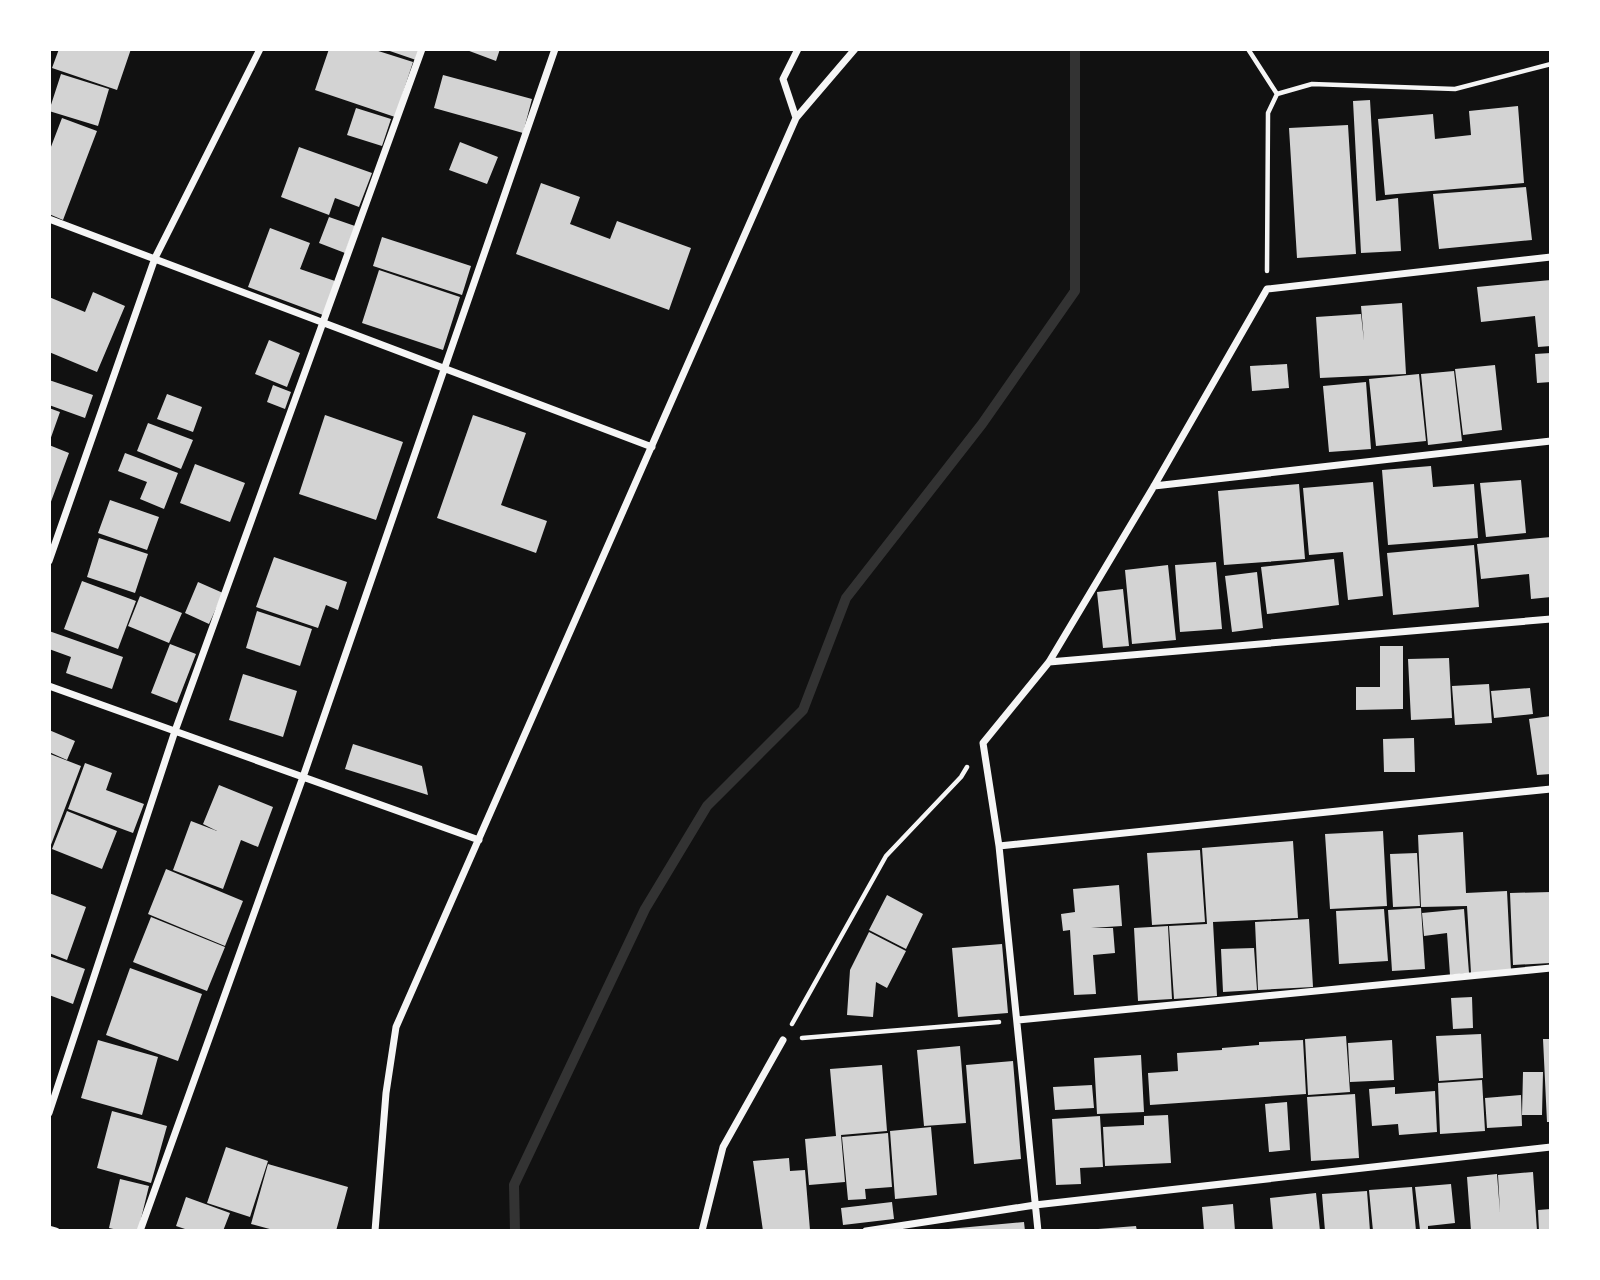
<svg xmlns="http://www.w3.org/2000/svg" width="1600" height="1280" viewBox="0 0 1600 1280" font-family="'Fira Sans Condensed',sans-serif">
	<rect width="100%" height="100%" fill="#111"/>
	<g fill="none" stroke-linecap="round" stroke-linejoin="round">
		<path stroke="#333" stroke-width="10" d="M515 1231 514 1185 645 909 707 806 803 710 846 598 982 424 1075 291V49"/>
	</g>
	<path fill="#d3d3d3" d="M59 49H131L117 90 52 68Z
		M329 49H372L413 62 395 117 315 90Z
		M384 49H420L416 60Z
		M464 49H500L496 61Z
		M61 74 109 89 98 126 49 111Z
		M443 75 532 99 523 133 434 108Z
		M1370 100 1376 201 1398 198 1401 251 1361 253 1353 101Z
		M1518 106 1524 183 1385 195 1378 119 1433 114 1435 139 1471 135 1469 111Z
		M356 108 391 119 382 146 347 135Z
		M62 118 97 131 63 220 49 214V152Z
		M1348 125 1356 254 1297 258 1289 128Z
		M460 142 498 157 487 184 449 170Z
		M299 147 372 173 359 207 335 198 329 215 281 197Z
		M541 183 580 197 570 224 610 239 617 221 691 248 669 310 516 254Z
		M1526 187 1532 240 1439 249 1433 194Z
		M329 217 355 226 345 253 319 243Z
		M270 228 310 243 300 269 335 281 323 315 248 287Z
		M382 237 471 266 462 295 373 266Z
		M379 270 460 297 443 350 362 323Z
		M1551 280V346L1538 347 1535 316 1481 322 1477 287Z
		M93 292 125 306 97 372 49 352V297L85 312Z
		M1402 303 1406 374 1320 378 1316 317 1361 314 1364 341 1361 306Z
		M269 340 300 353 287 387 255 374Z
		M1551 353V382L1537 383 1535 354Z
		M1287 364 1289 388 1252 391 1250 366Z
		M1495 365 1502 430 1463 435 1455 369Z
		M1454 371 1462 441 1428 445 1421 374Z
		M1419 374 1426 441 1376 446 1369 379Z
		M49 380 93 395 85 418 49 405Z
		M1366 382 1371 449 1329 452 1323 386Z
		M273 385 291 392 285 409 267 402Z
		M167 394 202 407 193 432 157 419Z
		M49 408 60 412 49 443Z
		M325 415 403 442 376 520 299 494Z
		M473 415 526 433 501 505 547 521 536 553 437 518Z
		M148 423 193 440 181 469 137 451Z
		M49 445 69 453 49 507Z
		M125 453 178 473 164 509 140 499 147 482 118 471Z
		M195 464 245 483 230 522 180 503Z
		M1431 466 1433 487 1474 484 1478 538 1388 545 1382 470Z
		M1521 480 1526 533 1486 537 1480 483Z
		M1373 482 1383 596 1348 600 1343 552 1309 555 1303 488Z
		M1299 484 1305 559 1224 565 1218 491Z
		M110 500 159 517 147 550 98 533Z
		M1551 537V597L1531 599 1529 574 1481 579 1477 544Z
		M99 538 148 554 135 593 87 577Z
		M1474 545 1479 607 1393 615 1387 553Z
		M274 557 347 582 338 610 326 605 318 628 256 607Z
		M1334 559 1339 605 1267 614 1261 567Z
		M1216 562 1222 629 1180 632 1175 565Z
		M1168 565 1176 640 1132 644 1125 570Z
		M1257 572 1263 628 1232 632 1225 576Z
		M82 581 136 601 118 649 64 629Z
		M198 582 223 593 209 624 185 613Z
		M1123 589 1129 646 1103 648 1097 592Z
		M140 596 182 613 169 643 128 626Z
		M257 611 312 629 300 666 246 648Z
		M49 631 123 657 112 689 66 673 71 657 49 649Z
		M170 644 196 654 177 703 151 693Z
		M1380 646H1403V709L1356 710V687H1380Z
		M1449 658 1452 718 1411 720 1408 659Z
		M243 674 297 691 283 737 229 720Z
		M1489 684 1492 723 1455 725 1452 686Z
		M1530 688 1533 714 1494 718 1491 691Z
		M1551 716V774L1537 775 1529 719Z
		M49 730 75 741 67 760 49 752Z
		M1414 738 1415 772H1384L1383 739Z
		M353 744 422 766 428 795 345 769Z
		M50 754 81 766 49 850V758Z
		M85 763 112 773 106 790 144 804 133 833 68 809Z
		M219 785 273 807 258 847 241 840 223 889 173 870 191 821 217 831 203 824Z
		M67 811 117 831 102 869 52 849Z
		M1383 831 1387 906 1330 909 1325 834Z
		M1463 832 1466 893 1507 891 1511 971 1471 973 1467 906 1421 907 1418 835Z
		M1293 841 1298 918 1213 922 1217 996 1174 999 1169 926 1207 924 1202 848Z
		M1200 850 1205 922 1152 925 1147 853Z
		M1417 853 1420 906 1393 907 1390 854Z
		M166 869 243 901 225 946 148 914Z
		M1119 885 1122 926 1091 928H1113L1115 953 1093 955 1096 994 1074 995 1070 930 1063 931 1061 914 1075 912 1073 889Z
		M1551 892V963L1513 965 1510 893Z
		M49 893 86 907 67 960 49 953Z
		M887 895 923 914 906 949 869 930Z
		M1421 908 1425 969 1392 971 1388 910Z
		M1384 909 1388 961 1339 964 1336 911Z
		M1464 909 1469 973 1450 975 1447 933 1424 936 1422 913Z
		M151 917 225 947 207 991 133 962Z
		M1309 919 1313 987 1258 990 1255 922Z
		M1168 926 1172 999 1138 1001 1134 928Z
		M869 932 906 951 887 988 876 982 873 1017 847 1015 850 970Z
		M1002 944 1008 1013 958 1017 952 948Z
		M1254 948 1257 990 1223 992 1221 949Z
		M49 956 85 969 73 1004 49 995Z
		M130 968 202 994 178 1061 106 1035Z
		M1472 997 1473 1028 1453 1029 1451 998Z
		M1481 1034 1483 1078 1439 1081 1436 1036Z
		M1346 1036 1350 1092 1308 1095 1305 1039Z
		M1543 1039H1551V1122H1547Z
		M98 1040 158 1057 142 1115 81 1098Z
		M1303 1040 1306 1094 1150 1105 1148 1073 1178 1071 1177 1053 1222 1050V1048L1259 1045V1042Z
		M1392 1040 1394 1080 1350 1082 1348 1043Z
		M960 1046 966 1123 924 1126 917 1050Z
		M1141 1055 1144 1112 1097 1114 1094 1058Z
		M1013 1061 1021 1159 974 1164 966 1065Z
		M882 1065 887 1131 841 1135 845 1182 809 1185 805 1139 836 1136 830 1069Z
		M1523 1072H1543L1542 1115H1522Z
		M1482 1080 1485 1131 1440 1134 1438 1083Z
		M1092 1085 1094 1108 1055 1110 1053 1087Z
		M1395 1087V1094L1435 1091 1437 1132 1399 1135 1398 1124 1372 1126 1369 1089Z
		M1355 1094 1359 1158 1311 1161 1307 1097Z
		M1521 1095 1522 1126 1487 1128 1485 1098Z
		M1287 1102 1290 1150 1269 1152 1265 1104Z
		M112 1111 167 1126 151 1183 97 1168Z
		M1168 1115 1171 1163 1105 1166 1103 1127 1144 1125V1116Z
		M1100 1116 1103 1167 1080 1168 1081 1184 1056 1185 1052 1119Z
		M931 1127 937 1195 895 1199 890 1131Z
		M888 1133 892 1187 865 1189 866 1199 848 1200 842 1137Z
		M226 1147 268 1161 250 1217 207 1203Z
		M789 1158 790 1171 805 1170 810 1230 763 1231 753 1161Z
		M268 1164 348 1187 336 1231H277L251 1224Z
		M1533 1172 1537 1231H1471L1467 1177 1497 1174 1500 1212 1498 1175Z
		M120 1179 149 1186 138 1231H122L109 1228Z
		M1451 1184 1455 1223 1428 1226V1229L1420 1230 1415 1187Z
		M1412 1187 1416 1231H1373L1369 1190Z
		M1367 1191 1370 1231H1325L1322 1194Z
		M1316 1193 1320 1231H1273L1270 1198Z
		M186 1197 230 1213 223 1231H191L176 1226Z
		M892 1202 894 1219 843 1225 841 1208Z
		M1233 1204 1235 1231H1204L1202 1207Z
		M1551 1209V1231H1539L1538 1210Z
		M1024 1222 1025 1231H948V1229Z
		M1136 1226 1137 1231H1099L1098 1229Z"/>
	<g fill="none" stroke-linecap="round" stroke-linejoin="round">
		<path stroke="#f5f5f5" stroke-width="4.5" d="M1248 49 1277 94 1312 84 1455 89 1551 64
			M1267 271 1268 113 1277 94
			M792 1024 886 856 961 777 967 767
			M802 1038 999 1022"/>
		<path stroke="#f5f5f5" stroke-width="7" d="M796 118 783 79 798 49
			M49 219 652 447
			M1154 486 1551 441
			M49 561 155 258 260 49
			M1049 662 1551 619
			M49 686 479 840
			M999 846 1551 789
			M1018 1020 1551 968
			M49 1113 175 731 422 49
			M49 1229 56 1231
			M140 1231 303 777 555 49
			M375 1231 386 1093 396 1027 796 118 855 49
			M702 1231 723 1147 783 1040
			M866 1231 1035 1205 1551 1147
			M1038 1231 999 846 983 743 1049 662 1154 486 1267 289 1551 257"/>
	</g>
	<rect width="1600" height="1280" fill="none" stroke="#ffffff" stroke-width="102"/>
</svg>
